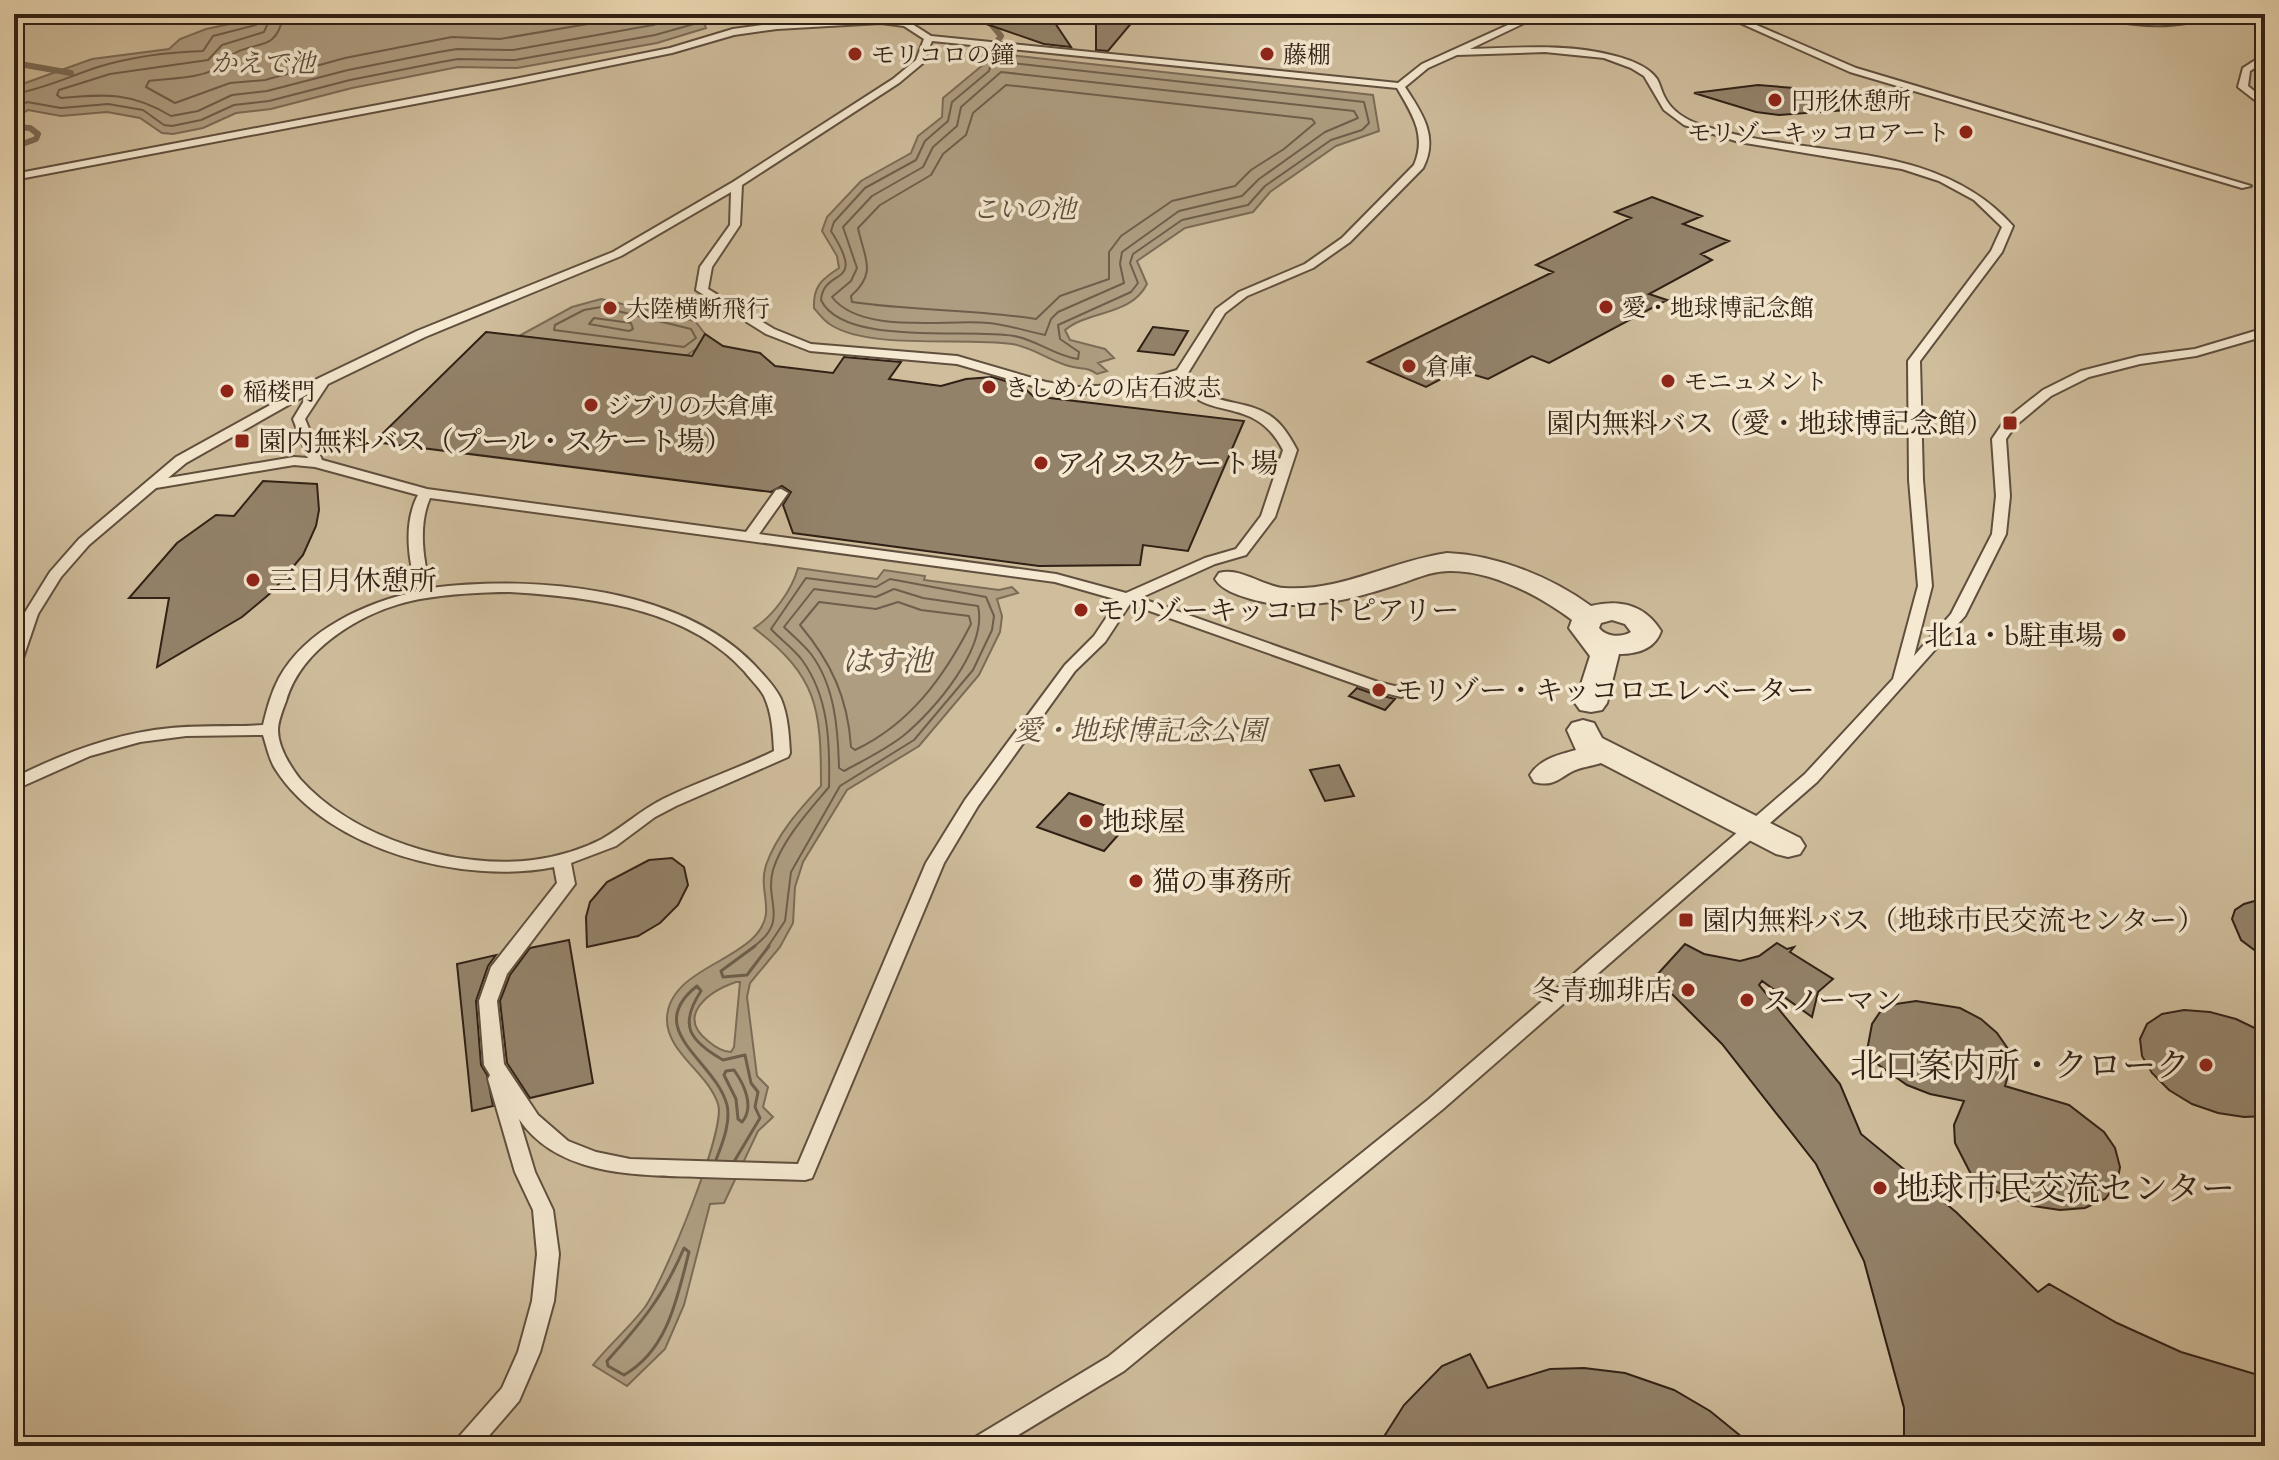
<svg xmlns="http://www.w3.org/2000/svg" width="2279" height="1460" viewBox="0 0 2279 1460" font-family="'EB Garamond','Noto Serif JP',serif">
	<rect width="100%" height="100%" fill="#efddb8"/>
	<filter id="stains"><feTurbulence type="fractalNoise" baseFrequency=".0025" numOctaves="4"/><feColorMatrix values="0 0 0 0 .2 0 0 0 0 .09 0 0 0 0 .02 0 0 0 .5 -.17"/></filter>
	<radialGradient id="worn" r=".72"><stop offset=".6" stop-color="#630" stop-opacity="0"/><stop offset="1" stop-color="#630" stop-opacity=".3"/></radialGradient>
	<path fill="#cfbd9c" stroke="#806e58" stroke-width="2" d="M14 14H2265V1446H14Z"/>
	<path fill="#ae9d81" stroke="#7c6b56" stroke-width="2" fill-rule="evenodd" d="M278 14H705L707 21 704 23 706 28 657 43 517 68 458 67 352 88 271 109 236 113 203 128 173 134 162 133 140 118 107 112 61 116 28 110 14 119V87L92 59 169 49 180 39 206 29Z
		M985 46 1012 49 1009 55 1373 95 1379 131 1336 146 1270 192 1253 212 1185 228 1137 261 1147 284C1131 316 1089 310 1065 330L1070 340 1105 349 1114 358 1098 363 1107 371 1097 374C1086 366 1081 370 1069 366 1050 361 1032 347 1012 344 964 337 870 350 831 325 824 321 819 314 814 308 813 286 822 279 839 268L837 256 822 231 827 217 861 181 911 153 918 136 942 117 943 98 984 64 975 50Z
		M601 299 695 321 705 334 704 343 686 356 519 336 572 307Z
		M798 568 877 579 884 570 925 576 924 580 999 590 1012 587 1018 593 997 599 1002 616 1000 632 979 675 919 746 847 790 803 862 795 887 793 923 780 947 750 983 747 997 757 1076 768 1087 763 1107 773 1117 758 1131 724 1203 710 1204 684 1305 665 1349 627 1386 593 1365C609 1345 630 1327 645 1307 663 1282 727 1129 718 1104 708 1072 665 1052 667 1017 670 975 727 964 753 938 779 912 757 894 766 865 777 834 800 809 821 786 821 708 818 677 754 628 773 616 792 590 798 568ZM736 982H740L734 1047 731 1052C722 1052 715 1047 708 1041 675 1015 710 991 736 982Z"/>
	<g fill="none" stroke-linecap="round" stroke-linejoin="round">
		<path stroke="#6f5e4b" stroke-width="2" d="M272 14 264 32 222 45 208 60 110 74 59 90 57 95 61 98C106 94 131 92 171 116L198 111 232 95 267 91 348 70 439 52 457 49 513 50 653 25 687 14
			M284 14C275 56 256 38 230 56 227 58 225 63 222 65 204 79 170 78 149 81L146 87 175 103 230 83 265 80 345 58 452 37 500 39 646 14
			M993 56H1001L1011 63 1364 102 1369 123 1362 130 1331 140 1265 186 1248 205 1182 220 1133 254 1130 263 1138 283 1131 292 1058 325 1060 339 1079 352 1078 359C1055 356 1037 340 1014 336 970 328 843 347 821 300 824 266 868 289 831 231L834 222 865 188 916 160 925 141 948 121 952 102 989 71Z
			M1001 72 1354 111 1358 118 1325 132 1259 179 1242 196 1179 211 1122 252 1120 264 1124 283 1058 312 1051 319 1045 335C1026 331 1008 325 989 323 946 319 861 335 832 297L851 281 857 268 843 227 872 196 923 167 933 147 957 126 961 107Z
			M1006 85 1312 119 1315 123 1284 149 1251 170 1235 186 1172 201 1121 236 1109 252V279L1060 296 1036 319C975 309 913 311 852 302L851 296C878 272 864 258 858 228L880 205 931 175 943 154 966 135 973 113Z
			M14 94C44 89 70 76 98 67 131 57 170 52 203 51L213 36 256 25 262 14
			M14 110 27 102 61 108 108 104 143 110 164 125 172 126 201 120 234 105 269 101 350 80 441 62 458 59 515 60 655 35 694 24 698 14
			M601 307 691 329 696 338 684 347 554 330 555 325 584 310Z
			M594 318 631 323 633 329 629 331 589 324Z
			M814 589 876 597 894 589 923 598 978 606C988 648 934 711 903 736 885 750 864 760 844 771L839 768C838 729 835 686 811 654 803 644 793 636 784 627Z
			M819 602 876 609 898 602 921 610 969 616 971 624C944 677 910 724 855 750L851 747C848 698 831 662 800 625Z
			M752 948C791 920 764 903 773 870 782 840 809 811 829 787 830 743 829 697 802 660 793 648 781 640 771 629L806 578 876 587 890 579 986 597 994 616 992 630 973 670 914 740 840 786 791 872 785 921 767 948"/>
		<path stroke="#6f5e4b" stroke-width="3" d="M755 946 721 971 723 977 747 975 769 946
			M734 1070C744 1084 755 1107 742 1122L738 1119 736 1099 724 1075 726 1071Z
			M716 1160C722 1144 731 1123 727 1105 716 1061 641 1030 697 986L701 991C678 1026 690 1041 723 1060L745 1055 751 1083 758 1092 755 1107 760 1118 735 1160
			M684 1248 689 1252C677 1298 668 1350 624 1375L608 1366 607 1361C642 1322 663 1297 684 1248Z"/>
		<path stroke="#7c6b56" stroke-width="6" d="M987 19 1001 36 990 51
			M14 63 71 73
			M14 127 30 128 38 134 36 139 14 147"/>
	</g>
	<path fill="#93826a" stroke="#302015" stroke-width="2" d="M970 14H1049L1071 47 1044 44 969 18Z
		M1096 14H1139L1108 51 1096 50Z
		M1758 85 1794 88 1860 109 1779 115 1756 112 1694 93Z
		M1652 197 1702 216 1683 224 1729 241 1701 254 1712 260 1649 294 1667 300 1549 363 1532 356 1488 379 1458 370 1426 387 1368 362 1553 272 1536 265 1631 218 1615 212Z
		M1153 327 1188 331 1174 355 1138 351Z
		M486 332 692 356 705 334 723 346 760 353 775 366 833 373 844 357 901 362 889 379 941 386 966 379 992 377 1022 386 1033 396 1244 421 1188 551 1143 545 1140 565 1039 566 793 533 783 505 791 492 782 486 771 492 374 442Z
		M263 481 317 484 319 510 316 526 303 555 273 591 242 617 157 667 169 598H129L177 543 216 515 234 516Z
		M1357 688 1368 692 1395 699 1385 710 1349 696Z
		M1339 765 1354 796 1325 801 1310 770Z
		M1069 793 1135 816 1104 851 1037 827Z
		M672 858 684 867 688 885 678 905 660 923 638 936 587 947 586 917 590 902 607 882 649 860Z
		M2265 898V958L2241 940 2232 919 2235 910 2244 904Z
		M569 940 593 1083 530 1098 507 1063 500 1001 510 975 530 948Z
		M1777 943 1787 949 1794 947 1790 952 1833 979 1818 992 1812 1017 1762 981 1759 985 1840 1084 1861 1134 1956 1212 2038 1292 2049 1284 2117 1323 2181 1352 2265 1377V1446H1904V1408L1864 1261 1816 1164 1722 1044 1655 977 1685 944 1704 954 1740 961 1759 956Z
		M496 955 488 966 476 1001 481 1065 487 1075 493 1106 472 1111 457 964Z
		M1916 1001 1960 1008 1981 1019 1997 1033 2008 1049 2011 1065 2005 1086 2069 1105 2104 1132 2115 1148 2120 1167 2117 1184 2105 1199 2085 1208 2060 1210 2033 1206 1976 1184 1955 1143 1954 1125 1964 1101 1930 1094 1907 1085 1866 1056 1872 1024 1880 1012 1896 1004Z
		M2184 1010 2210 1012 2236 1019 2265 1033V1116L2244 1117 2218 1113 2192 1104 2169 1090 2152 1073 2142 1056 2140 1039 2147 1024 2162 1014Z
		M1470 1354 1488 1388 1550 1369 1584 1368 1625 1373 1674 1390 1710 1411 1753 1446H1378L1404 1405 1442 1366Z"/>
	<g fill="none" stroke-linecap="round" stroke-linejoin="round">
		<g stroke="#604f3e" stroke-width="4">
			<path id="lane" d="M1532 14H1543L1470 49C1519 48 1567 43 1615 56 1630 60 1648 66 1657 79 1660 84 1661 90 1664 96 1671 111 1686 120 1701 125 1805 160 1934 137 2013 226L2002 252 1920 361 1923 480 1932 586 1914 656 1951 614 1992 534 1996 496 1992 439 2005 420 2043 390 2081 371 2140 356 2195 349 2265 328V336L2196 356 2140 364 2089 377 2051 396 2015 426 2006 439 2010 496 2006 534 1965 616 1817 782 1443 1109 1124 1371 1000 1446H968L972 1439 1108 1357 1429 1099 1805 774 1893 679 1918 586 1909 480 1908 361 1991 251 2002 227 1974 200 1939 181 1902 169 1739 142 1684 125 1664 110 1644 76 1631 68 1604 58 1545 52 1457 55 1428 68 1405 87C1422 113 1439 137 1423 168L1350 242 1313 268 1247 296 1225 313 1188 373C1208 410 1239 396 1269 415 1282 423 1290 437 1297 450L1275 517 1246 555 1215 564 1140 598 1378 682 1407 689 1409 692 1407 695 1401 697 1369 689 1130 604 1105 642 1075 671 978 806 944 863 812 1178 805 1180C770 1179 735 1178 700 1177 638 1175 558 1177 519 1119L535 1172 553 1210 559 1254 554 1301 540 1352 519 1401 480 1446H453L457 1439 502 1388 518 1352 532 1301 537 1254 533 1210 515 1172 488 1079 490 1075 484 1065 479 1001 491 967 557 883 554 867C465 885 328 851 276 770 269 760 267 747 263 735L186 736 140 742 90 756 14 790V778C63 753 116 733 171 728 202 725 233 727 263 725 267 709 271 693 279 678 306 629 365 603 418 591 408 562 403 523 418 495L315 467 294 465 156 488 89 545 61 577 38 614 22 661 14 666V640L24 614 50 572 79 539 176 457 319 378 417 331 613 252 733 182 893 79 916 60 924 39 904 26 881 23 777 29 734 35 672 53 504 87 14 180V174L504 81 670 48 733 29 777 23 881 17 909 22 931 36 1398 83 1422 64ZM932 41 1397 88C1412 114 1427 135 1414 165L1342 238 1305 264 1239 292 1216 309 1177 370 1131 384 1078 387 1046 382 957 356 811 344 774 329 708 289 712 267 740 225 742 185 899 83 923 63ZM731 192 730 225 700 267 696 290 766 334 810 351 957 364 1040 388 1078 394 1131 391 1179 378C1203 426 1253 391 1283 450L1261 516 1236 549 1205 558 1126 593 1056 574 759 534 788 493 781 489 776 490 746 532 427 489 322 460 305 419 328 384 425 337 621 256ZM308 394 293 419 308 458 294 457 168 478 186 463ZM430 498 1055 582 1118 600 1094 636 1065 665 965 800 926 863 798 1164 630 1159 596 1152 568 1141 538 1115 504 1064 497 1001 507 974 575 884 571 863 616 846 655 817 676 806 788 757 790 753C789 735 788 716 781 699 775 687 767 679 759 670 685 587 535 575 431 588 423 561 418 525 430 498ZM510 592C591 597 688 608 745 672 751 680 759 687 764 696 772 713 773 732 774 751 738 769 699 781 663 799 641 810 623 827 602 839 581 850 556 857 533 860 455 870 353 838 300 779 290 766 278 747 278 730 278 721 283 709 286 701 302 646 366 609 420 599 450 594 480 592 510 592Z
				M1720 14H1731L1856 68 2251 186 2242 188 1850 72Z
				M2099 14 2168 20 2210 14C2185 30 2125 28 2099 14Z
				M2265 54V61L2250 71 2248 86 2265 100V108L2238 87 2243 68Z"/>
		</g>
		<g stroke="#604f3e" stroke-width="4">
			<path id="street" d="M1447 553C1497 555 1551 577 1591 606 1620 599 1645 605 1661 631 1655 649 1637 654 1619 654L1607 703 1602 710 1591 712 1580 710 1575 703 1590 656 1569 628 1572 620C1540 596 1491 570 1449 571 1430 571 1413 580 1396 585 1350 600 1299 613 1251 599 1238 595 1223 591 1215 579L1219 573C1241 567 1261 586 1284 588 1341 592 1391 561 1447 553ZM1612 620 1625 624 1631 632C1621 638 1606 637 1599 628L1601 623Z
				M1583 720 1594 723 1602 738 1800 838 1805 846 1800 854 1788 857 1776 854 1601 763C1592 766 1581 767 1573 771 1558 779 1553 787 1534 782L1530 775C1540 759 1558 755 1576 750L1567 730 1572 723Z"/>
		</g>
		<use href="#lane" fill="#f5e9d1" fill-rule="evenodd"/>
		<use href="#street" fill="#f5e9d1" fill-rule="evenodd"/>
	</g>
	<g fill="#8f2418" stroke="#f5e9d1" stroke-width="3">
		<circle cx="855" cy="54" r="8"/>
		<circle cx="1267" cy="54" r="8"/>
		<circle cx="1775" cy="100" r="8"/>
		<circle cx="1966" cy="132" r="8"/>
		<circle cx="1606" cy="307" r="8"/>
		<circle cx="610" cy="308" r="8"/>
		<circle cx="1409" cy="366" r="8"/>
		<circle cx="1668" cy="381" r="8"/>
		<circle cx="989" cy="387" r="8"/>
		<circle cx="227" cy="391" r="8"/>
		<circle cx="591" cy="405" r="8"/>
		<rect x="2002" y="415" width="16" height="16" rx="4"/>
		<rect x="234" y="433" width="16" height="16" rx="4"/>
		<circle cx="1041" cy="463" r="8"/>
		<circle cx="253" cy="580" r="8"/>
		<circle cx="1081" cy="610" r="8"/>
		<circle cx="2119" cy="635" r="8"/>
		<circle cx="1379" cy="690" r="8"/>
		<circle cx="1086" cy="821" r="8"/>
		<circle cx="1136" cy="881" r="8"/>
		<rect x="1678" y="912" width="16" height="16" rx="4"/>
		<circle cx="1688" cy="990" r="8"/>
		<circle cx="1747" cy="1000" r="8"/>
		<circle cx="2206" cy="1065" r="8"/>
		<circle cx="1880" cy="1188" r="8"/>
	</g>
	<g text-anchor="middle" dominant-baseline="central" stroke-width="7" stroke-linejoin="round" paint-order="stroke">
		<g font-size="24" fill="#302015" stroke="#f5e9d1" text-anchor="start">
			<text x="871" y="54">モリコロの鐘</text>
			<text x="1283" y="54">藤棚</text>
			<text x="1791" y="100">円形休憩所</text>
			<text x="1950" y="132" text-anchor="end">モリゾーキッコロアート</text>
			<text x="1622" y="307">愛・地球博記念館</text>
			<text x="626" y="308">大陸横断飛行</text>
			<text x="1425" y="366">倉庫</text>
			<text x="1684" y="381">モニュメント</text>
			<text x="1005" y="387">きしめんの店石波志</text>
			<text x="243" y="391">稲楼門</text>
			<text x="607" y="405">ジブリの大倉庫</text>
		</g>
		<g font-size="26" font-style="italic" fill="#5c4c3b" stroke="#f5e9d1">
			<text x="263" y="63">かえで池</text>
			<text x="1024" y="209">こいの池</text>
		</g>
		<g font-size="28" fill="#302015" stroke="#f5e9d1" text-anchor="start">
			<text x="1994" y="423" text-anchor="end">園内無料バス（愛・地球博記念館）</text>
			<text x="258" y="441">園内無料バス（プール・スケート場）</text>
			<text x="1057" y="463">アイススケート場</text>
			<text x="269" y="580">三日月休憩所</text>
			<text x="1097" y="610">モリゾーキッコロトピアリー</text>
			<text x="2103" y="635" text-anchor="end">北1a・b駐車場</text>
			<text x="1395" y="690">モリゾー・キッコロエレベーター</text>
			<text x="1102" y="821">地球屋</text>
			<text x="1152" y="881">猫の事務所</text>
			<text x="1702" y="920">園内無料バス（地球市民交流センター）</text>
			<text x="1672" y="990" text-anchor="end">冬青珈琲店</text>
			<text x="1763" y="1000">スノーマン</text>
		</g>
		<g font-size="28" font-style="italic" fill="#604f3e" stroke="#f5e9d1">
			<text x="1140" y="730">愛・地球博記念公園</text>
		</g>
		<g font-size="30" font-style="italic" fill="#5c4c3b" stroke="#f5e9d1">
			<text x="887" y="660">はす池</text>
		</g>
		<g font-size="34" fill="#302015" stroke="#f5e9d1" text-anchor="end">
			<text x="2190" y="1065">北口案内所・クローク</text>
			<text x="1896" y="1188" text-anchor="start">地球市民交流センター</text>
		</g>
	</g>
	<rect width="2279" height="1460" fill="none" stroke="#efddb8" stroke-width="48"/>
	<rect x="16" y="16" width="2247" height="1428" fill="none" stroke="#302015" stroke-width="4"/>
	<rect x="24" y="24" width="2231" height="1412" fill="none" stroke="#302015" stroke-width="2"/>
	<rect width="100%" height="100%" filter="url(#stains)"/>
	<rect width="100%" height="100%" fill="url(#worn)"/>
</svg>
